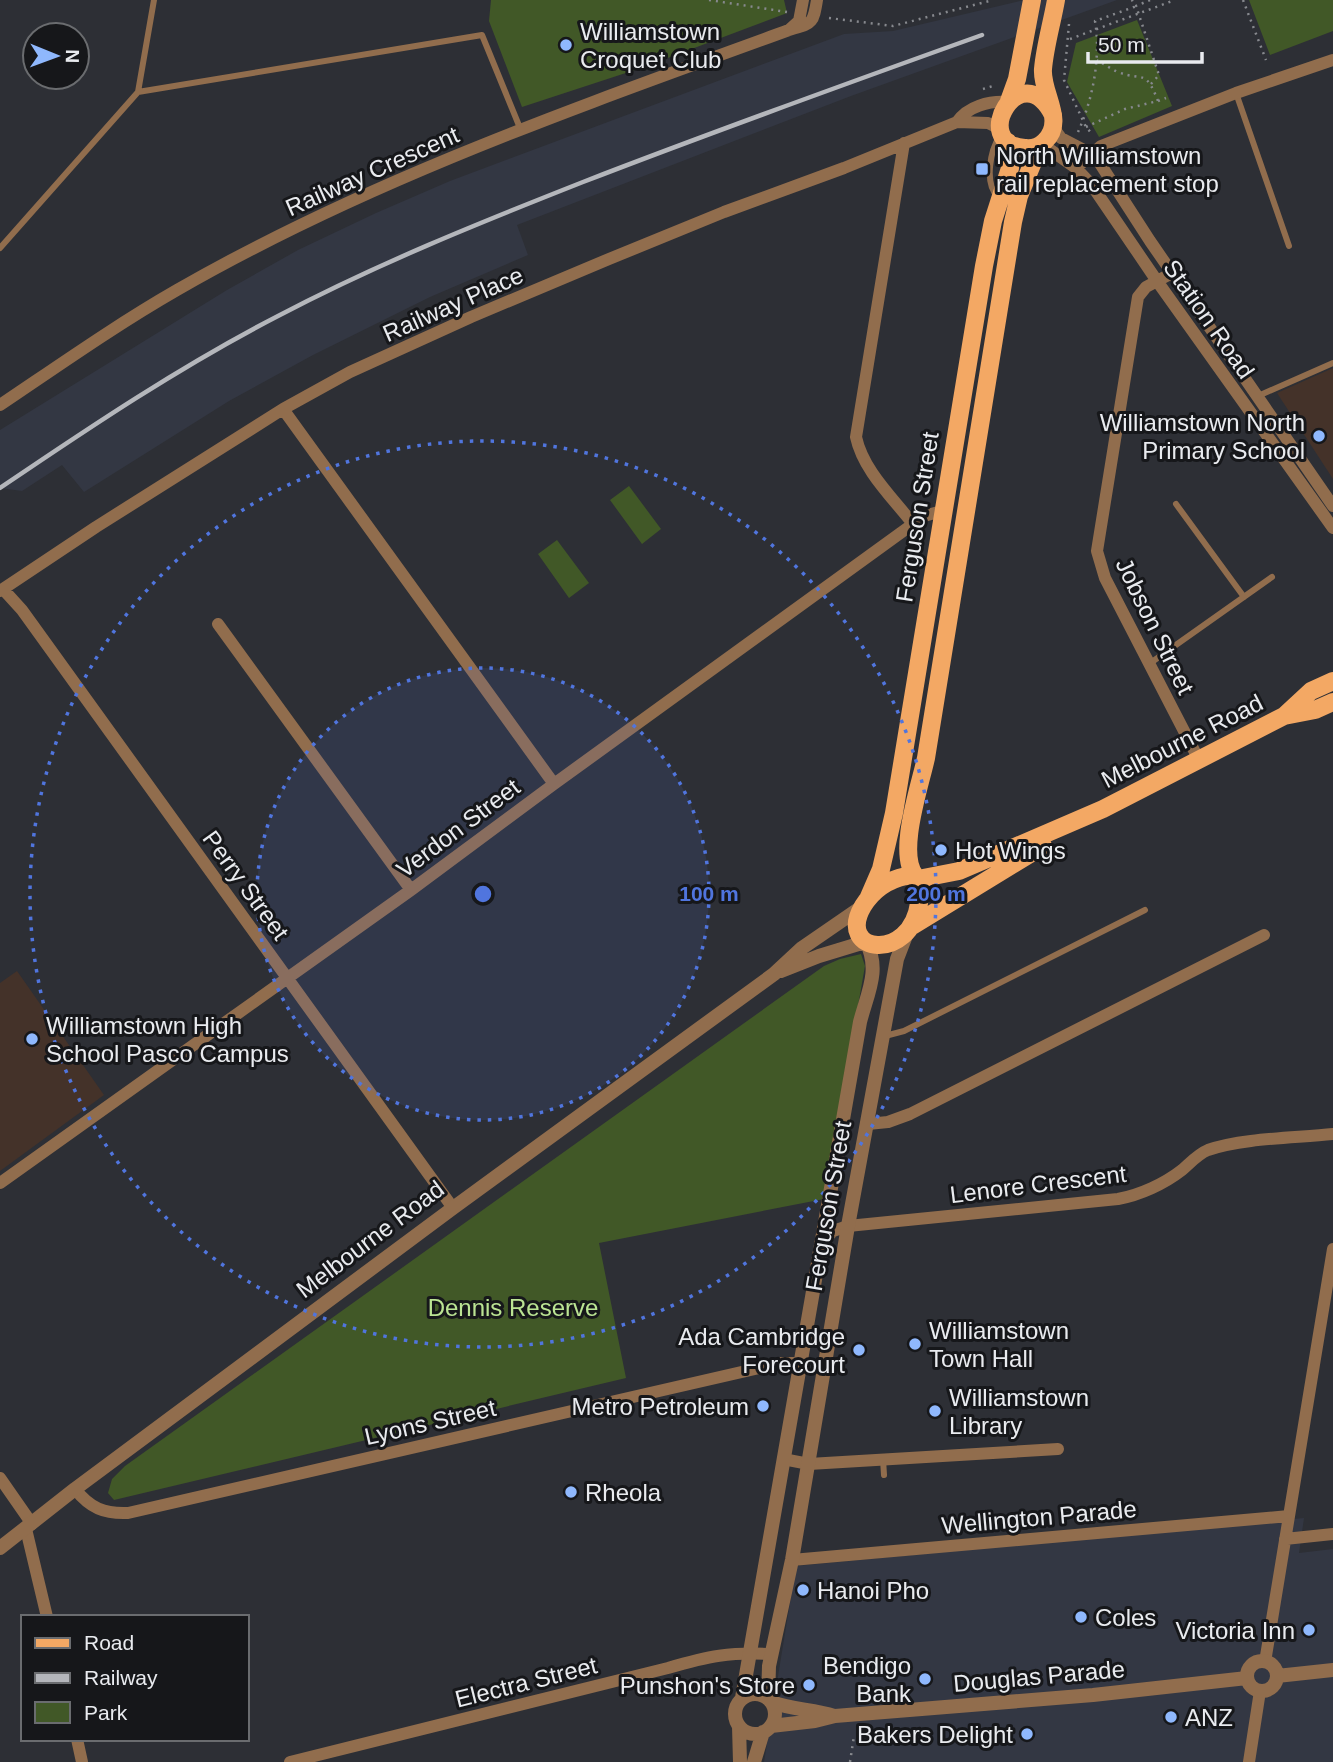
<svg xmlns="http://www.w3.org/2000/svg" width="1333" height="1762" viewBox="0 0 1333 1762" font-family="Helvetica,sans-serif">
	<rect width="100%" height="100%" fill="#2d2f35"/>
	<path fill="#333743" d="M1024 0H1117L851 96 517 225 528 255 430 297 313 355 229 401 84 492 62 465 22 491 0 488V430L227 290 298 250 376 213 450 181 844 34 893 31Z
		M1304 1518 1299 1553 1333 1549V1762H764L796 1566Z"/>
	<path fill="#443229" d="M1333 368V479L1277 393Z
		M17 971 104 1095 0 1171V983Z"/>
	<path fill="#415827" d="M491 0H784L787 13 641 68 522 107 489 21Z
		M1249 0H1333V31L1270 55Z
		M1137 20 1172 106 1099 137 1067 82 1076 43Z
		M629 486 661 529 642 544 610 500Z
		M557 540 589 583 569 598 538 554Z
		M861 954 865 966 824 1199 599 1243 626 1378 114 1500 108 1493 112 1479 125 1466 824 966 840 959Z"/>
	<g fill="none" stroke-linecap="round" stroke-linejoin="round">
		<path stroke="#87898e" stroke-width="2.5" stroke-dasharray="2 5" stroke-linecap="butt" d="M709 0 787 12
			M1150 0 1136 6 1159 75 1151 84
			M1243 0 1266 60
			M829 18 893 26 993 0
			M1069 24 1064 80 1086 127 1093 135
			M1070 39 1175 0
			M983 89 996 85
			M1158 101 1166 98
			M1086 127 1125 109 1158 101C1145 68 1144 82 1118 72 1111 69 1104 64 1097 60
			M1078 132C1093 99 1101 57 1095 21L1134 7 1132 0
			M850 1762 854 1736"/>
		<path stroke="#916d4d" stroke-width="6" d="M138 92 154 0
			M1236 93 1289 246
			M998 197C984 184 990 150 1000 136
			M0 248 138 92 482 35 520 128
			M1258 396 1333 363
			M1176 504 1244 597
			M1149 664 1272 577
			M885 1036 904 1031 1145 910
			M883 1459 884 1475"/>
		<path stroke="#916d4d" stroke-width="12" d="M789 30 799 21 803 0
			M957 122C968 106 989 101 1007 102
			M1053 127 1061 138 1084 150 1099 162 1150 241 1333 506
			M904 143 856 437C863 470 892 497 913 524
			M1042 144 1076 168 1091 184 1157 281 1333 528
			M1076 168 1101 146 1236 93 1333 60
			M1172 273 1146 287 1138 297 1097 551 1105 578 1199 760
			M0 405C58 366 116 325 177 290 370 179 581 106 789 30 812 23 813 25 817 0
			M283 409 554 784
			M3 589 22 610 453 1208
			M0 591 96 527 283 409 350 372 471 317 609 259 724 212 844 168 957 122 988 123 1000 129
			M218 624 411 890
			M868 1124 888 1122 910 1114 1264 935
			M0 1183 411 890 554 784 924 516 942 511
			M823 1242 833 1231 848 1226 1118 1199C1140 1195 1164 1184 1182 1170 1190 1163 1198 1154 1208 1150 1242 1138 1296 1138 1333 1134
			M783 1459 809 1464 1058 1449
			M0 1478 32 1524
			M75 1489C90 1508 104 1514 128 1513L781 1363H802
			M26 1529 47 1617
			M1285 1539 1333 1534
			M792 1560 1289 1516
			M1265 1662 1333 1249
			M77 1739 82 1762
			M290 1762 668 1668C709 1656 729 1652 772 1654
			M1249 1762 1260 1691"/>
		<path stroke="#916d4d" stroke-width="14" d="M781 971 819 956 865 942
			M0 1548 75 1489 453 1208 774 974 802 948 863 906
			M1247 1676a15 15 0 1 1 30 0a15 15 0 1 1-30 0Z
			M1277 1676 1333 1670
			M735 1714a20 20 0 1 1 40 0a20 20 0 1 1-40 0Z
			M742 1698 860 1022C867 994 881 970 866 942
			M768 1699 769 1666 792 1560 848 1226 897 959 907 933
			M772 1702C792 1710 813 1709 834 1716
			M739 1726 740 1762
			M771 1726 815 1721 835 1716 1093 1695 1247 1678
			M754 1762 763 1732"/>
		<path stroke="#f3a864" stroke-width="18" d="M1009 101 1017 79 1032 0
			M1053 115C1021 53 968 145 1025 148 1032 149 1040 146 1045 141 1066 121 1041 93 1043 69 1045 46 1052 23 1056 0
			M1284 716 1315 710 1333 702
			M906 876 916 877C922 885 920 894 919 903 911 963 835 954 863 906 873 890 887 880 906 876Z
			M916 877C896 855 920 786 926 758L1013 222 1019 196 1040 145
			M918 879 959 871 1103 809 1284 716 1311 691 1333 681
			M868 899 881 869 894 813 984 266 993 221 1010 168 1008 142
			M912 926 1043 846"/>
		<path stroke="#b4b6bb" stroke-width="4.5" d="M0 488C90 427 181 366 278 316 377 264 479 223 583 182 715 131 848 83 982 35"/>
	</g>
	<circle cx="483" cy="894" r="226" fill="#5075de" fill-opacity=".12"/>
	<g fill="none" stroke="#5075de" stroke-width="3.5" stroke-dasharray="3.5 7">
		<circle cx="483" cy="894" r="226"/>
		<circle cx="483" cy="894" r="453"/>
	</g>
	<g fill="#8fb8fd" stroke="#16171a" stroke-width="2.5">
		<circle cx="566" cy="45" r="7"/>
		<rect x="975" y="162" width="14" height="14" rx="3.5"/>
		<circle cx="1319" cy="436" r="7"/>
		<circle cx="941" cy="850" r="7"/>
		<circle cx="32" cy="1039" r="7"/>
		<circle cx="915" cy="1344" r="7"/>
		<circle cx="859" cy="1350" r="7"/>
		<circle cx="763" cy="1406" r="7"/>
		<circle cx="935" cy="1411" r="7"/>
		<circle cx="571" cy="1492" r="7"/>
		<circle cx="803" cy="1590" r="7"/>
		<circle cx="1081" cy="1617" r="7"/>
		<circle cx="1309" cy="1630" r="7"/>
		<circle cx="925" cy="1679" r="7"/>
		<circle cx="809" cy="1685" r="7"/>
		<circle cx="1171" cy="1717" r="7"/>
		<circle cx="1027" cy="1734" r="7"/>
	</g>
	<g text-anchor="middle" dominant-baseline="central" stroke-width="6" stroke-linejoin="round" paint-order="stroke">
		<g font-size="24" fill="#e9ebef" stroke="#16171a" text-anchor="start">
			<text x="580" y="31">Williamstown<tspan x="580" dy="28">Croquet Club</tspan></text>
			<text x="996" y="155">North Williamstown<tspan x="996" dy="28">rail replacement stop</tspan></text>
			<text x="1305" y="422" text-anchor="end">Williamstown North<tspan x="1305" dy="28">Primary School</tspan></text>
			<text x="955" y="850">Hot Wings</text>
			<text x="46" y="1025">Williamstown High<tspan x="46" dy="28">School Pasco Campus</tspan></text>
			<text x="929" y="1330">Williamstown<tspan x="929" dy="28">Town Hall</tspan></text>
			<text x="845" y="1336" text-anchor="end">Ada Cambridge<tspan x="845" dy="28">Forecourt</tspan></text>
			<text x="949" y="1397">Williamstown<tspan x="949" dy="28">Library</tspan></text>
			<text x="749" y="1406" text-anchor="end">Metro Petroleum</text>
			<text x="585" y="1492">Rheola</text>
			<text x="817" y="1590">Hanoi Pho</text>
			<text x="1095" y="1617">Coles</text>
			<text x="1295" y="1630" text-anchor="end">Victoria Inn</text>
			<text x="911" y="1665" text-anchor="end">Bendigo<tspan x="911" dy="28">Bank</tspan></text>
			<text x="795" y="1685" text-anchor="end">Punshon's Store</text>
			<text x="1185" y="1717">ANZ</text>
			<text x="1013" y="1734" text-anchor="end">Bakers Delight</text>
		</g>
		<g font-size="24" fill="#e9ebef" stroke="#16171a">
			<text transform="translate(372 171) rotate(-24)">Railway Crescent</text>
			<text transform="translate(453 304) rotate(-24)">Railway Place</text>
			<text transform="translate(1209 319) rotate(55)">Station Road</text>
			<text transform="translate(917 517) rotate(-81)">Ferguson Street</text>
			<text transform="translate(1155 626) rotate(64)">Jobson Street</text>
			<text transform="translate(1182 741) rotate(-27)">Melbourne Road</text>
			<text transform="translate(458 828) rotate(-37)">Verdon Street</text>
			<text transform="translate(246 885) rotate(54)">Perry Street</text>
			<text transform="translate(1038 1184) rotate(-7)">Lenore Crescent</text>
			<text transform="translate(828 1206) rotate(-80)">Ferguson Street</text>
			<text transform="translate(370 1239) rotate(-37)">Melbourne Road</text>
			<text transform="translate(430 1422) rotate(-13)">Lyons Street</text>
			<text transform="translate(1039 1517) rotate(-5)">Wellington Parade</text>
			<text transform="translate(1039 1676) rotate(-5)">Douglas Parade</text>
			<text transform="translate(526 1682) rotate(-14)">Electra Street</text>
		</g>
		<g font-size="24" fill="#bbe493" stroke="#16171a">
			<text x="513" y="1307">Dennis Reserve</text>
		</g>
	</g>
	<circle cx="483" cy="894" r="10" fill="#5075de" stroke="#16171a" stroke-width="3.5"/>
	<g font-size="21" text-anchor="middle" font-weight="bold" fill="#5075de" stroke="#16171a" stroke-width="6" stroke-linejoin="round" paint-order="stroke">
		<text x="709" y="901">100 m</text>
		<text x="936" y="901">200 m</text>
	</g>
	<rect x="21" y="1615" width="228" height="126" fill="#16171a" stroke="#6a6c6f" stroke-width="2"/>
	<rect x="35" y="1638" width="35" height="10" fill="#f3a864" stroke="#6a6c6f" stroke-width="2"/>
	<text x="84" y="1650" font-size="21" fill="#e9ebef">Road</text>
	<rect x="35" y="1673" width="35" height="10" fill="#b4b6bb" stroke="#6a6c6f" stroke-width="2"/>
	<text x="84" y="1685" font-size="21" fill="#e9ebef">Railway</text>
	<rect x="35" y="1702" width="35" height="21" fill="#415827" stroke="#6a6c6f" stroke-width="2"/>
	<text x="84" y="1720" font-size="21" fill="#e9ebef">Park</text>
	<g transform="translate(56 56) rotate(91)"><circle r="33" fill="#16171a" stroke="#6a6c6f" stroke-width="2"/>
	<path d="M0-5L12 26L0 18L-12 26Z" fill="#8fb8fd"/>
	<text y="-10" font-size="19" font-weight="bold" text-anchor="middle" fill="#e9ebef">N</text>
	</g>
	<path d="M1088 52v10h114v-10" fill="none" stroke="#e9ebef" stroke-width="3.5"/>
	<text x="1098" y="52" font-size="21" fill="#e9ebef" stroke="#16171a" stroke-width="5" paint-order="stroke">50 m</text>
</svg>
